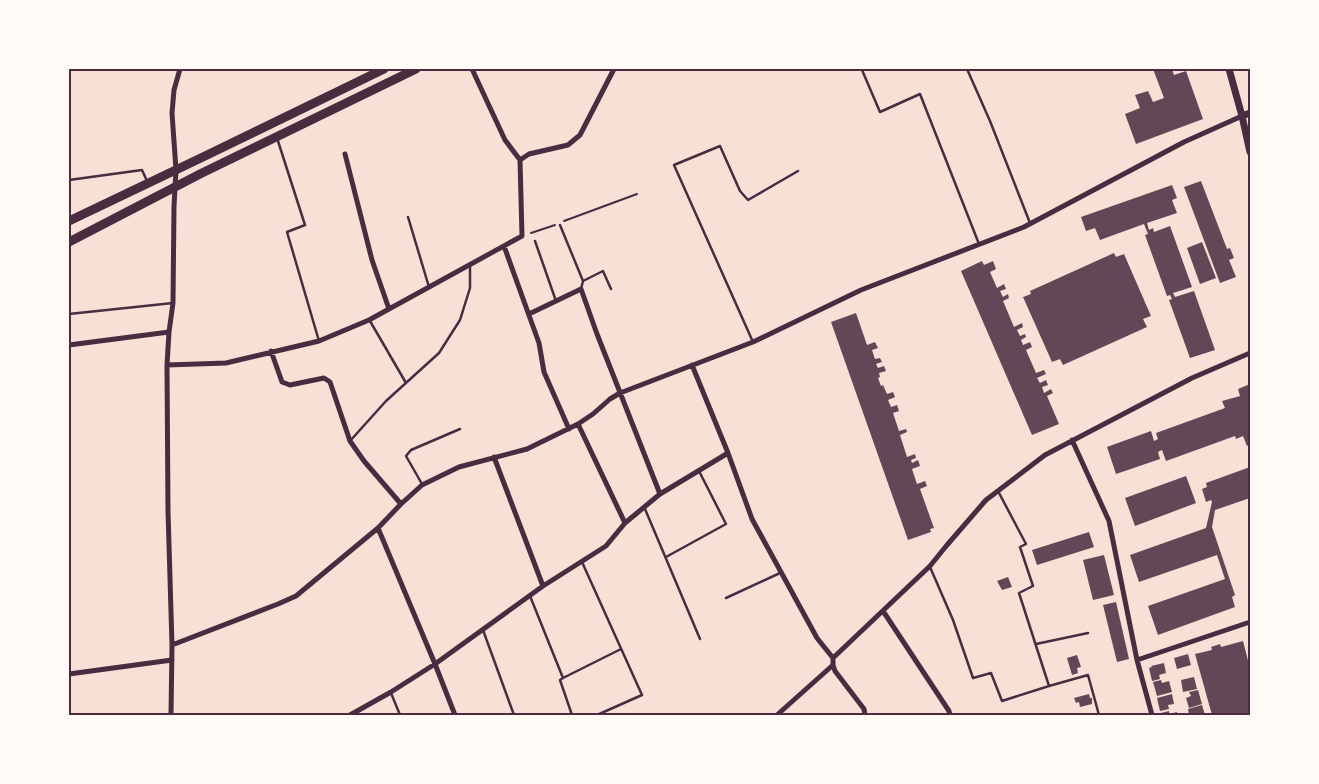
<svg xmlns="http://www.w3.org/2000/svg" width="1319" height="784" viewBox="0 0 1319 784" font-family="'Varela Round',sans-serif">
	<rect width="100%" height="100%" fill="#f7e1d7"/>
	<path fill="#644757" d="M1153 69H1172L1174 75 1186 71 1203 119 1136 144 1125 114 1140 108 1135 95 1148 91 1153 102 1164 98Z
		M1201 181 1227 249 1230 248 1234 258 1229 260 1236 277 1220 283 1184 187Z
		M1172 185 1177 198 1172 200 1177 213 1147 223 1149 230 1153 228 1154 232 1170 226 1192 287 1173 293 1175 297 1194 291 1215 350 1190 358 1169 300 1172 299 1170 295 1167 296 1145 235 1148 234 1144 224 1100 240 1095 228 1086 231 1081 217Z
		M1202 242 1216 278 1200 284 1187 248Z
		M1114 253 1116 257 1124 254 1151 316 1143 319 1147 327 1063 365 1060 359 1052 362 1023 297 1031 294 1030 291Z
		M982 261 984 265 993 261 996 269 990 272 997 288 1004 284 1006 289 1000 291 1003 297 1008 294 1009 298 1003 301 1014 327 1022 323 1023 327 1017 330 1020 336 1025 334 1026 337 1021 340 1023 345 1030 342 1032 347 1026 350 1036 373 1044 370 1046 374 1037 378 1040 383 1046 380 1048 385 1042 387 1044 393 1051 389 1053 393 1047 396 1059 424 1032 435 961 271Z
		M856 313 867 345 875 342 878 348 872 350 875 359 880 358 882 362 876 364 878 368 884 366 886 371 879 373 880 377 878 378 881 386 883 385 887 394 893 392 895 397 888 400 891 407 897 405 899 411 893 413 899 431 906 429 907 432 900 435 907 457 915 454 916 458 911 460 912 463 918 460 920 466 912 469 917 484 925 481 927 486 920 489 934 528 930 529 931 532 908 540 831 322Z
		M1250 384V444L1247 446 1243 436 1236 439 1235 436 1166 461 1162 450 1158 452 1160 459 1116 474 1107 447 1151 431 1154 441 1158 439 1156 433 1225 408 1222 401 1240 396 1238 389Z
		M1250 467V498L1215 510 1212 527 1235 595 1232 597 1235 607 1158 635 1148 606 1225 579 1217 555 1139 582 1130 555 1206 528 1212 502 1211 500 1206 502 1202 489 1207 487 1206 483Z
		M1186 476 1196 503 1135 526 1125 498Z
		M1089 532 1094 547 1037 565 1032 550Z
		M1104 555 1114 595 1093 600 1083 560Z
		M1008 577 1012 587 1002 590 997 581Z
		M1116 602 1129 659 1117 662 1103 605Z
		M1243 641 1250 668V715H1212L1195 654 1212 650 1211 647 1220 644 1221 647Z
		M1188 654 1191 665 1177 669 1174 658Z
		M1077 655 1081 667 1077 668 1078 673 1072 675 1067 658Z
		M1164 663 1166 673 1159 675 1160 679 1152 681 1149 668 1152 667 1151 666Z
		M1194 677 1197 689 1183 692 1181 680Z
		M1161 680 1162 683 1169 681 1172 692 1157 696 1153 682Z
		M1198 690 1202 704 1189 708 1186 698 1191 696 1189 692Z
		M1089 694 1090 698H1092V704L1080 707 1079 702 1076 703 1074 698Z
		M1172 694 1174 704 1168 705 1169 709 1160 711 1157 698Z
		M1202 705 1205 715H1189L1188 709Z
		M1169 711V714L1177 712V715H1161V713Z"/>
	<g fill="none" stroke-linecap="round" stroke-linejoin="round">
		<path stroke="#4a2c40" stroke-width="2" d="M564 221 637 194
			M531 233 555 225"/>
		<path stroke="#4a2c40" stroke-width="2.5" d="M864 69 862 70 880 112 920 94 979 244
			M967 69 990 121 1030 223
			M277 138 305 225 287 232 319 341
			M69 180 142 170 147 181
			M408 217 429 287
			M560 225 583 281 581 289
			M535 241 556 301
			M583 281 603 271 611 289
			M69 314 173 303
			M370 321 406 383
			M753 342 674 165 720 146 740 191 748 200 798 171
			M350 441 386 401 439 353 460 320 470 288V265
			M422 484 406 456 411 450 460 429
			M998 491 1026 544 1020 547 1033 586 1019 593 1049 686 1088 675 1099 715
			M645 509 700 639
			M666 557 726 524 699 471
			M582 562 642 695 597 715
			M930 567 953 620 973 678 991 673 1002 701 1049 686
			M530 596 563 678 560 680 572 715
			M726 598 780 573
			M483 630 514 715
			M1036 644 1088 633
			M563 678 621 649
			M391 693 400 715"/>
		<path stroke="#4a2c40" stroke-width="5" d="M345 154 372 260 389 309
			M520 160 529 154 568 145 580 135 614 69
			M504 246 539 343 544 372 569 429
			M529 314 581 289 597 334 660 494
			M69 345 169 332
			M271 351 282 382 290 385 324 378 330 382 350 441 364 461 401 504
			M167 365 226 363 319 341 369 320 522 236 520 160 505 140 472 69
			M692 365 728 453 752 519 817 638 833 658V665L835 671 864 709 865 715
			M578 424 625 523
			M1072 440 1109 521 1137 660 1152 715
			M494 457 543 586
			M378 528 435 664 455 715
			M883 611 949 711 950 715
			M172 645 278 604 296 596 378 528 401 504 422 485 459 467 527 449 578 424 593 414 610 399 620 393 753 342 861 290 1024 227 1184 142 1242 116
			M833 658 930 566 947 545 986 500 1045 455 1192 378 1250 353
			M1137 660 1250 622
			M69 674 172 660
			M171 715 172 645 168 511 167 365 169 332 173 303 174 206 176 170 172 113 174 90 180 69
			M350 715 391 692 435 664 543 586 606 546 625 523 660 494 728 453
			M777 715 833 665"/>
		<path stroke="#4a2c40" stroke-width="7" d="M1229 69 1242 116 1250 152
			M1242 116 1250 113"/>
		<path stroke="#4a2c40" stroke-width="9" d="M69 221 205 156 384 69
			M69 242 200 174 416 69"/>
	</g>
	<rect width="1319" height="784" fill="none" stroke="#fffaf5" stroke-width="140"/>
	<rect x="70" y="70" width="1179" height="644" fill="none" stroke="#4a2c40" stroke-width="2"/>
</svg>
